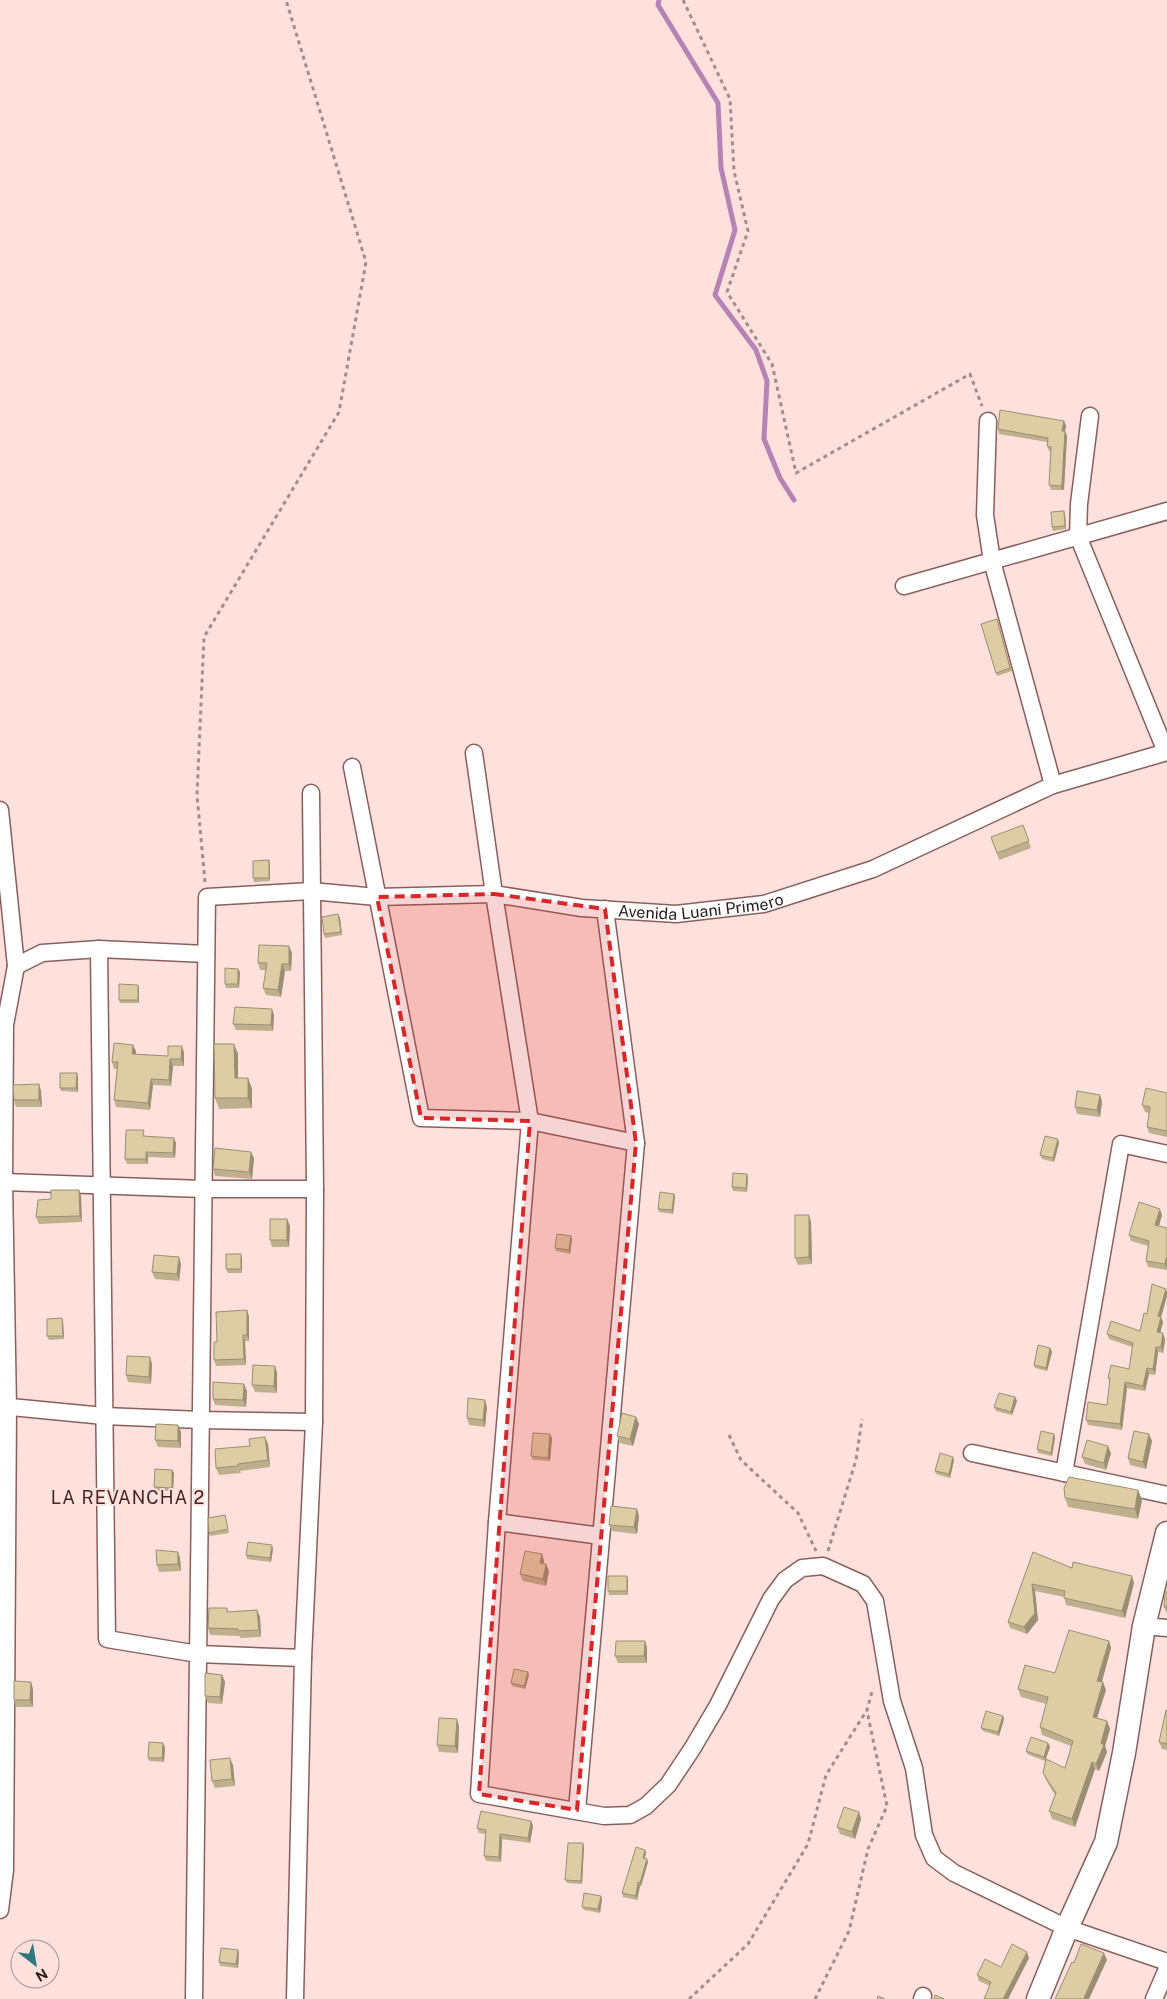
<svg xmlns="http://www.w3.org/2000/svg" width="1167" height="1999" viewBox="0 0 1167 1999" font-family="'Public Sans',sans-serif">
	<rect width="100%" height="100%" fill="#fee1dd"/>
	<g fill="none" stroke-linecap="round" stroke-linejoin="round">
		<path stroke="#b584b4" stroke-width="5" d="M659 0 658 5 718 103 721 168 735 230 715 295 756 350 767 381 764 439 780 478 794 500"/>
		<g stroke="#895f5a" stroke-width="19">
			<g id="street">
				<path d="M1090 416 1079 504 1078 536 1166 752"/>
				<path d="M988 421 985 515 992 561 1053 785"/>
				<path d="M904 586 1167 511"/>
				<path d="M474 753 494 894 530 1121 497 1522 479 1794 604 1816 630 1815 646 1806 668 1785 692 1749 718 1705 771 1599 785 1580 802 1568 823 1566 863 1584 875 1601 892 1701 914 1768 924 1835 934 1858 954 1873 1067 1928 1167 1962"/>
				<path d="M352 767 421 1118 530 1121 636 1143"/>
				<path d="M0 810 16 966 5 1025 4 1182 8 1407 5 1870 0 1910"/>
				<path d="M99 949 107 1639 198 1654 303 1658"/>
				<path d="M16 966 42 953 99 949 206 954"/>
				<path d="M4 1182 203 1189H315"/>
				<path d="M0 1406 104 1416 201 1420 314 1422"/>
				<path d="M972 1453 1167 1495"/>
				<path d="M1064 1473 1121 1144 1167 1154"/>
				<path d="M497 1522 601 1536"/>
				<path d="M1144 1626 1167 1628"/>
				<path d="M577 1810 636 1143 605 909"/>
				<path id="s1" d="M194 1999 207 897 311 891 377 897 494 894 582 908 676 914 764 904 873 869 1053 785 1167 752"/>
				<path d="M295 1999 303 1658 314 1422 315 1189 311 793"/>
				<path d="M922 1999 923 1996"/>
				<path d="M1154 1999 1167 1969"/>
			</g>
		</g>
		<g stroke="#895f5a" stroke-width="25">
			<path id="secondary" d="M1038 1999 1067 1928 1106 1842 1124 1753 1144 1626 1167 1533"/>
		</g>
		<path stroke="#a48c89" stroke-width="3" stroke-dasharray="4 4" stroke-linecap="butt" d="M683 0 730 99 734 171 748 231 727 292 772 364 796 473 970 374 982 406
			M205 882 197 795 204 637 339 412 366 262 286 0
			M729 1435 741 1460 798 1513 816 1551
			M828 1551 856 1460 862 1419
			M689 1999 748 1944 808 1844 826 1775 867 1710 873 1688
			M815 1999 849 1931 868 1849 887 1806 867 1711"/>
		<use href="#street" stroke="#fff" stroke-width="16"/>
		<use href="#secondary" stroke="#fff" stroke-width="22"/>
	</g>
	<path fill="#beaf8d" d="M1064 421 1066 426 1065 431 1067 436 1064 489 1062 490H1051L1049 485 1051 451H1049L1047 446V442L999 434 998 429Z
		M1065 514 1066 529 1053 531 1052 527Z
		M997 619 1012 671 997 676 981 624Z
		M1023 825 1031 848 999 860 991 837Z
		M269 860 270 864V881L254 882 253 878Z
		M338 914 340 918 342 935 325 938 324 934Z
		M292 953 291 971H285L281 997 266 995 263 988 266 970H260L258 963Z
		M240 972 239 988H226L225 984Z
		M139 988V1003H120L119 1000Z
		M274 1015 273 1031 236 1030 233 1024Z
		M234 1044 238 1054V1078H248L252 1089V1108L219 1109 215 1098Z
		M136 1051 135 1054 168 1056 184 1052V1066H173L171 1086 153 1085 150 1110 116 1107 114 1100 117 1069H114L112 1062Z
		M77 1073 78 1077V1092L61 1091 60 1088Z
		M39 1084 41 1091 42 1107H16L14 1100Z
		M1167 1093V1137L1149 1133 1147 1127 1149 1113 1145 1112 1142 1105Z
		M1100 1095 1102 1102 1100 1117 1077 1114 1075 1107Z
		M145 1135V1136L176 1143 175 1158 148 1157V1164H127L125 1159Z
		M1059 1143 1054 1162 1042 1159 1040 1155Z
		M254 1158 252 1179 215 1176 213 1169Z
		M747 1174 748 1178 747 1192 733 1191 732 1187Z
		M79 1190 81 1196 82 1222 39 1224 36 1217 51 1199Z
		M674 1194 675 1197 673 1214 659 1212 658 1209Z
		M1162 1215 1159 1226 1167 1228V1270L1148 1267 1146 1261 1148 1246 1131 1241 1129 1235Z
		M287 1219 290 1226 289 1247H272L270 1240Z
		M811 1222 812 1264 798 1265 795 1258Z
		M571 1236 572 1239 570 1254 556 1251 555 1248Z
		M242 1258V1273H228L226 1269Z
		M181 1264 179 1281 155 1279 152 1272Z
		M1167 1292V1296L1161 1317 1163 1322 1160 1333 1165 1339 1163 1353 1158 1352 1155 1375 1149 1374 1145 1391 1127 1388 1122 1430 1088 1425 1086 1420 1107 1405 1110 1383 1108 1378 1129 1369 1132 1347 1109 1339 1107 1334 1140 1331 1147 1314Z
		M249 1316V1341H245L246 1365 216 1366 214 1360 217 1342Z
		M63 1321 64 1339 49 1340 47 1336Z
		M1050 1348 1052 1352 1047 1371 1035 1368 1034 1365Z
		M152 1364 151 1384 128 1382 126 1375Z
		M275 1366 277 1373V1393L255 1392 252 1385Z
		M247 1391 246 1407 215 1405 213 1399Z
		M1015 1397 1017 1401 1012 1415 996 1411 994 1407Z
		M487 1407 485 1427 469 1425 467 1418Z
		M636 1417 639 1424 633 1446 620 1443 617 1436Z
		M178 1425 181 1432V1448L158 1447 155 1440Z
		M1054 1434 1055 1438 1052 1456 1038 1453 1037 1449Z
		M265 1437 268 1444 270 1467 240 1471 241 1473 219 1475 216 1468 250 1446Z
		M552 1438 550 1461 533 1460 531 1456Z
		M1152 1441 1146 1469 1130 1465 1128 1458Z
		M1111 1453 1106 1470 1085 1464 1082 1457Z
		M954 1460 950 1478 936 1474 935 1471Z
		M172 1470 174 1473 173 1491H156L154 1487Z
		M1138 1490 1142 1500 1138 1519 1068 1507 1065 1498Z
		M637 1509 639 1516 637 1534 612 1531 609 1525Z
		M225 1515 229 1533 210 1536 209 1533Z
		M273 1549 271 1562 247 1559 246 1555Z
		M1033 1552 1072 1568 1134 1583 1125 1618 1066 1605 1064 1597 1035 1591 1038 1620 1027 1634 1010 1628 1008 1622Z
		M542 1554 544 1561V1564H546L549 1571 546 1586 523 1581 520 1574Z
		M180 1558 181 1571 159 1572 157 1565Z
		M627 1576 628 1580V1595H609L608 1591Z
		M1167 1592V1614L1164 1607Z
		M227 1608 228 1612 257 1610 260 1617 261 1637 240 1638V1636L210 1635 208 1628Z
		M645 1641 647 1648V1663H618L615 1656Z
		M1109 1641 1111 1648 1102 1682 1106 1690 1097 1718 1107 1721 1110 1729 1105 1746 1107 1752 1099 1771 1095 1769 1075 1827 1052 1819 1049 1811 1055 1795 1046 1780 1043 1773 1065 1768 1071 1746 1042 1735 1040 1727 1046 1704 1021 1697 1018 1689 1055 1673Z
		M222 1675 225 1682 222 1704 208 1703 205 1696Z
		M529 1675 525 1689 512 1686 511 1683Z
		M33 1689V1707H16L14 1700Z
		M1167 1711V1750L1162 1749 1159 1742Z
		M1004 1719 999 1736 983 1731 981 1728Z
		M459 1726 458 1753 439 1752 437 1745Z
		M1048 1743 1050 1747 1045 1761 1027 1754 1026 1751Z
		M165 1747 164 1762 149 1761 148 1758Z
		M233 1765 235 1786 215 1788 212 1781Z
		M859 1812 861 1819 855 1839 840 1834 837 1827Z
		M531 1821 533 1826 530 1843 502 1839 501 1862 486 1861 484 1856 485 1834 479 1833 477 1828Z
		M584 1847 582 1884 567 1883 565 1880Z
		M645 1850 646 1853 645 1858 647 1859 648 1862 641 1886H640L637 1900 623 1897 622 1893Z
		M601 1896 602 1899 600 1913 584 1910 582 1907Z
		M238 1950 239 1953 238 1968 220 1966 219 1962Z
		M1029 1958 1008 1999H984L990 1986 979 1981 977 1975Z"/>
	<path fill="#9b8f73" d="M1064 421 1066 426 1064 435 1062 431Z
		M1065 431 1067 436 1064 489 1062 490 1061 486Z
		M1064 511 1065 514 1066 529 1065 526Z
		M269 860 270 864V881L269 878Z
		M338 914 340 918 342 935 341 932Z
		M289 946 292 953 291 971 289 964Z
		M282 964 285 971 281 997 278 990Z
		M238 969 240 972 239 988 238 984Z
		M138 985 139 988V1003L138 1000Z
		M272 1009 274 1015 273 1031 271 1025Z
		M234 1044 238 1054V1089L235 1078Z
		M133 1045 136 1051 135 1060 132 1054Z
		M182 1046 184 1052V1066L181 1059Z
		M170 1059 173 1066 171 1086 169 1080Z
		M77 1073 78 1077V1092L76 1088Z
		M248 1078 252 1089V1108L248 1098Z
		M151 1079 153 1085 150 1110 148 1103Z
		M39 1084 41 1091 42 1107 39 1100Z
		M1100 1095 1102 1102 1100 1117 1097 1110Z
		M174 1138 176 1143 175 1158 173 1153Z
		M1058 1139 1059 1143 1054 1162 1053 1158Z
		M146 1152 148 1157V1164L146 1159Z
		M251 1152 254 1158 252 1179 249 1172Z
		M747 1174 748 1178 747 1192 746 1188Z
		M79 1190 81 1196 82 1222 80 1216Z
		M674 1194 675 1197 673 1214 672 1210Z
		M1160 1209 1162 1215 1157 1232 1155 1225Z
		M809 1215 811 1222 812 1264 809 1257Z
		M287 1219 290 1226 289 1247 287 1240Z
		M571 1236 572 1239 570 1254 569 1250Z
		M241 1254 242 1258V1273L241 1269Z
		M179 1257 181 1264 179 1281 177 1274Z
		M1166 1258 1167 1261V1269L1165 1264Z
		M1166 1289 1167 1292V1296L1161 1317 1163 1322 1159 1338 1157 1332 1158 1316Z
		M247 1310 249 1316V1341L247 1335Z
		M62 1318 63 1321 64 1339 63 1336Z
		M1163 1333 1165 1339 1163 1353 1161 1347Z
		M243 1335 245 1341 246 1365 244 1359Z
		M1156 1347 1158 1352 1155 1375 1153 1369Z
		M1050 1348 1052 1352 1047 1371 1046 1368Z
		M150 1357 152 1364 151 1384 149 1377Z
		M275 1366 277 1373V1393L274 1386Z
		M1147 1368 1149 1374 1145 1391 1143 1386Z
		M1125 1382 1127 1388 1122 1430 1120 1424Z
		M244 1384 247 1391 246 1407 243 1400Z
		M1015 1397 1017 1401 1012 1415 1011 1412Z
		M485 1400 487 1407 485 1427 483 1420Z
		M636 1417 639 1424 633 1446 630 1439Z
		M178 1425 181 1432V1448L178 1441Z
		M550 1434 552 1438 550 1461 548 1458Z
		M1054 1434 1055 1438 1052 1456 1051 1453Z
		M1149 1434 1152 1441 1146 1469 1143 1462Z
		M265 1437 268 1444 270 1467 268 1460Z
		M1108 1446 1111 1453 1106 1470 1104 1463Z
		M953 1457 954 1460 950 1478 949 1474Z
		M172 1470 174 1473 173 1491 172 1488Z
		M1138 1490 1142 1500 1138 1519 1135 1509Z
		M637 1509 639 1516 637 1534 634 1527Z
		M272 1545 273 1549 271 1562 270 1558Z
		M178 1552 180 1558 181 1571 178 1564Z
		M542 1554 544 1561 542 1570 540 1563Z
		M546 1564 549 1571 546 1586 543 1579Z
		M627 1576 628 1580V1595L627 1591Z
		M1132 1576 1134 1583 1125 1618 1122 1611Z
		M1032 1584 1035 1591 1038 1620 1027 1634 1024 1627Z
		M257 1610 260 1617 261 1637 259 1630Z
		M645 1641 647 1648V1663L644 1656Z
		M1109 1641 1111 1648 1100 1688 1097 1681Z
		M528 1672 529 1675 525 1689 524 1686Z
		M222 1675 225 1682 222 1704 220 1697Z
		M31 1682 33 1689V1707L30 1700Z
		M1103 1682 1106 1690 1095 1724 1093 1717Z
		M1003 1716 1004 1719 999 1736 998 1732Z
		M457 1719 459 1726 458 1753 455 1746Z
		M1107 1721 1110 1729 1105 1746 1107 1752 1099 1771 1096 1764 1101 1743Z
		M163 1743 165 1747 164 1762 162 1758Z
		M1048 1743 1050 1747 1045 1761 1044 1757Z
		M230 1758 233 1765 235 1786 232 1779Z
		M1092 1762 1095 1769 1075 1827 1072 1819Z
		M859 1812 861 1819 855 1839 852 1832Z
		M531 1821 533 1826 530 1843 528 1838Z
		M500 1834 502 1839 501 1862 499 1857Z
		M583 1843 584 1847 582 1884 581 1881Z
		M645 1850 646 1853 644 1861 643 1858Z
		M647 1859 648 1862 641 1886 640 1883Z
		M638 1882 640 1886 637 1900 636 1896Z
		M601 1896 602 1899 600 1913 598 1909Z
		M238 1950 239 1953 238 1968 236 1964Z
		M1027 1952 1029 1958 1008 1999H1003Z
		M1104 1953 1107 1960 1089 1999H1084V1998Z"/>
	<path fill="#ddcca4" stroke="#9b8f73" d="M1000 410 1064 421 1062 431H1065L1062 484 1061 486 1049 485 1051 447 1047 446 1048 438 998 429Z
		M1064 511 1065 526 1052 527 1051 512Z
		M997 619 1010 668 996 673 981 624Z
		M1023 825 1029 841 997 853 991 837Z
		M269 860V878H253V861Z
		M338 914 341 932 324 934 322 917Z
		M259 945 289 946V964H282L278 990 263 988 267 963H258Z
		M225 968 238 969V984H225Z
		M119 984 138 985V1000H119Z
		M235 1007 272 1009 271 1025 233 1024Z
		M114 1043 133 1045 132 1054 168 1056V1046H182L181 1059H170L169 1080 151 1079 148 1103 114 1100 118 1062H112Z
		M214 1044H234L235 1078H248V1098H215Z
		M60 1073H77L76 1088H60Z
		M39 1084V1100H14L13 1085Z
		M1146 1088 1167 1093V1131L1147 1127 1150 1107 1142 1105Z
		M1077 1091 1100 1095 1097 1110 1075 1107Z
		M126 1130H144L143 1136 174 1138 173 1153 146 1152V1159H125Z
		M1045 1136 1058 1139 1053 1158 1040 1155Z
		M215 1148 251 1152 249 1172 213 1169Z
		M733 1173 747 1174 746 1188 732 1187Z
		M51 1190H79L80 1216 36 1217 38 1200 51 1199Z
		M660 1192 674 1194 672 1210 658 1209Z
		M1139 1202 1160 1209 1155 1225 1167 1228V1258H1166L1165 1264 1146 1261 1149 1241 1129 1235Z
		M795 1215H809V1257L795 1258Z
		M270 1219H287V1240H270Z
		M557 1234 571 1236 569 1250 555 1248Z
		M226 1254H241V1269H226Z
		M154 1255 179 1257 177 1274 152 1272Z
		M1152 1284 1166 1289 1158 1316 1161 1317 1157 1332 1163 1333 1161 1347H1156L1153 1369 1147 1368 1143 1386 1125 1382 1120 1424 1086 1420 1088 1402 1107 1405 1110 1378H1108L1111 1365 1129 1369 1133 1343 1107 1334 1111 1321 1140 1331 1144 1313 1147 1314Z
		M247 1310V1335H243L244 1359 214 1360V1342H217L216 1312Z
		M62 1318 63 1336H47V1319Z
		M1038 1345 1050 1348 1046 1368 1034 1365Z
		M127 1356 150 1357 149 1377 126 1375Z
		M253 1365 275 1366 274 1386 252 1385Z
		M213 1382 244 1384 243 1400 213 1399Z
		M999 1393 1015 1397 1011 1412 994 1407Z
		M468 1398 485 1400 483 1420 467 1418Z
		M622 1413 636 1417 630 1439 617 1436Z
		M156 1424 178 1425V1441L155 1440Z
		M1041 1431 1054 1434 1051 1453 1037 1449Z
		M1134 1431 1149 1434 1143 1462 1128 1458Z
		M533 1433 550 1434 548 1458 531 1456Z
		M265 1437 268 1460 238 1464V1466L216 1468 215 1449 250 1446 249 1439Z
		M1087 1440 1108 1446 1104 1463 1082 1457Z
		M940 1453 953 1457 949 1474 935 1471Z
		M155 1469 172 1470V1488L154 1487Z
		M1069 1477 1138 1490 1135 1509 1065 1498 1064 1488Z
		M611 1506 637 1509 634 1527 609 1525Z
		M225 1515 228 1529 209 1533 208 1518Z
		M248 1542 272 1545 270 1558 246 1555Z
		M156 1550 178 1552V1564L157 1565Z
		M525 1551 542 1554 540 1563 546 1564 543 1579 520 1574Z
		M1033 1552 1072 1568 1073 1562 1132 1576 1122 1611 1064 1598 1065 1591 1032 1584 1035 1613 1024 1627 1008 1622Z
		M608 1576H627V1591H608Z
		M1165 1592H1167V1607H1164Z
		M209 1608H227V1612L257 1610 259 1630 238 1631V1629L208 1628Z
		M1069 1630 1109 1641 1097 1681 1103 1682 1093 1717 1107 1721 1101 1743 1104 1745 1096 1764 1092 1762 1072 1819 1049 1811 1056 1793 1043 1773 1046 1759 1065 1768 1073 1741 1040 1727 1048 1697 1018 1689 1025 1665 1055 1673Z
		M616 1641H645L644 1656H615Z
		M514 1669 528 1672 524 1686 511 1683Z
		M205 1673 222 1675 220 1697 205 1696Z
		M14 1681 31 1682 30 1700H14Z
		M1166 1710 1167 1711V1744L1159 1742Z
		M986 1711 1003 1716 998 1732 981 1728Z
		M439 1718 457 1719 455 1746 437 1745Z
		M1031 1737 1048 1743 1044 1757 1026 1751Z
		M149 1742 163 1743 162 1758H148Z
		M230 1758 232 1779 212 1781 210 1760Z
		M844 1807 859 1812 852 1832 837 1827Z
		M481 1811 531 1821 528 1838 500 1834 499 1857 484 1856 486 1830 477 1828Z
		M568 1843H583L581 1881 565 1880Z
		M636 1847 645 1850 643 1858 647 1859 640 1883 638 1882 636 1896 622 1893Z
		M584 1893 601 1896 598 1909 582 1907Z
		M1012 1944 1027 1952 1003 1999H984L991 1982 977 1975 985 1959 1001 1967Z
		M1081 1944 1104 1953 1084 1998 1086 1999H1055L1072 1962 1074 1963Z
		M221 1948 238 1950 236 1964 219 1962Z
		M935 1995 944 1999H934Z
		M878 1996 885 1999H877Z"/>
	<path fill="#d62828" fill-opacity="0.2" stroke="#d62828" stroke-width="4" stroke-dasharray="10 6" stroke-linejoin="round" d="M494 894 605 909 636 1143 577 1810 479 1794 530 1121 421 1118 377 897Z"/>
	<g text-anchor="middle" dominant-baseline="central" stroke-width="4" stroke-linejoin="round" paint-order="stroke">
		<g font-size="16" fill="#2a1917" stroke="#fee1dd">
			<text stroke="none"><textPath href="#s1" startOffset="1598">Avenida Luani Primero</textPath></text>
		</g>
		<g font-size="18" letter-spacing="1" fill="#47231f" stroke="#fee1dd">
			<text x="128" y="1497">LA REVANCHA 2</text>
		</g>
	</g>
	<g transform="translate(35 1964) rotate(149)"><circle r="24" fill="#fee1dd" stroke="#a9918e"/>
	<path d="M0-4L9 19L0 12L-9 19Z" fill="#307881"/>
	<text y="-8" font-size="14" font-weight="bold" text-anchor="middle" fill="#2a1917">N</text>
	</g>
</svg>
